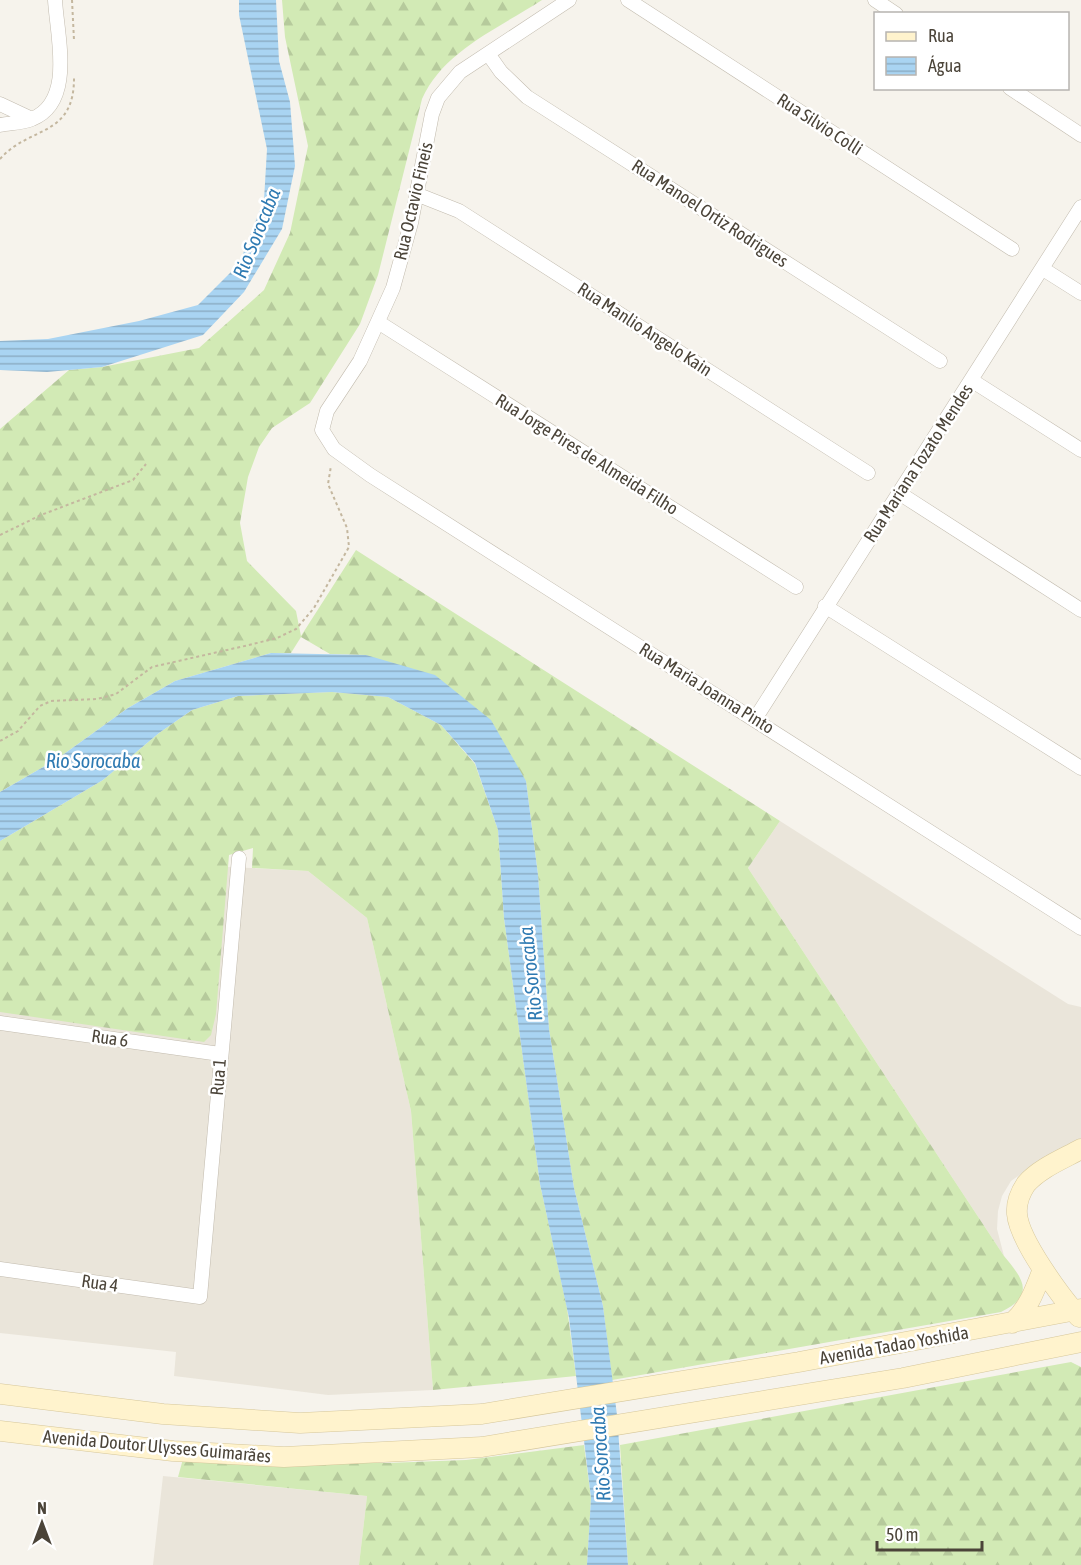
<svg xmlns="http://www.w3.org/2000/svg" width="1081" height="1565" viewBox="0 0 1081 1565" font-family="'Asap Condensed',sans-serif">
	<defs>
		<pattern id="forest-firs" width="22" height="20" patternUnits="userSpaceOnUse" patternTransform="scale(1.5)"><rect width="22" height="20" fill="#d2eab5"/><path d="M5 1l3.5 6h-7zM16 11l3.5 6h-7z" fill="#b6ca9c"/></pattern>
		<pattern id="water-rules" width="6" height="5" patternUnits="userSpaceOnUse" patternTransform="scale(1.5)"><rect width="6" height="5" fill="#a9d4f2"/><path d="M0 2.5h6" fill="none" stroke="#8caec5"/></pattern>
	</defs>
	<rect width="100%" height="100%" fill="#f6f3ec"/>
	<path fill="#eae5da" d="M780 821 1068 1004 1081 1007V1142L1038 1162 1011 1181 1002 1196 998 1211 997 1229 1004 1256 748 868Z
		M170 864 308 871 367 918 411 1111 433 1390 328 1395 174 1376 176 1352 0 1333V887Z
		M163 1476 367 1496 359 1565H153Z"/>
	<path fill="url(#forest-firs)" d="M282 0H542C499 28 443 51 422 99L378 275 360 324 310 403 272 428 259 447 248 477 240 523 247 561 296 611 301 636 356 550 780 821 748 868 1004 1256C1024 1280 1035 1295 1001 1312L612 1380 603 1306 574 1188 549 1029 538 875 526 781 366 655 330 654 301 637 291 653H271L175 681 128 708 57 759 0 792V429L69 370 102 367 199 348 264 290 290 233 308 146 285 37Z
		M332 692 388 697 441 725 475 764 498 830 504 918 540 1184 567 1308 576 1376 433 1390 411 1111 367 918 308 871 252 868 253 848 229 855 216 1014 211 1035 204 1042 0 1012V841L103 780 159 733 192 710 238 696Z
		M1071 1362 1081 1367V1565H628L620 1445Z
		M584 1445 591 1498 587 1565H359L367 1496 178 1477 183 1459 387 1463 466 1460Z"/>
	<path fill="url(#water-rules)" d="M239 0H276L279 61 290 102 295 166 282 229 244 292 203 335 102 367 47 372 0 370V341L48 339 139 321 198 305 239 264 264 200 267 149 239 15Z
		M271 653 366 655 435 675 491 720 526 781 538 875 549 1029 574 1188 603 1306 617 1415 628 1565H587L591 1498 569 1318 540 1184 504 918 498 830 475 763 441 725 388 697 332 692 238 696 192 710 159 733 103 780 0 841V792L57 759 128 708 175 681Z"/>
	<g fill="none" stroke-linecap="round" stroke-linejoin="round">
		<g stroke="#c2bbae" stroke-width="15">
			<path id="street" d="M569 0 460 72 438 98 432 114 411 223 393 288 360 361 327 411 322 430 334 449 370 475 1081 928
				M628 0 1012 249
				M875 0 896 14
				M489 55 501 72 527 97 940 361
				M1010 88 1081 135
				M0 104 32 119
				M0 125C10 123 23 123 32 119 75 102 57 36 55 0
				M416 194 459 211 868 473
				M1043 269 1081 293
				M378 322 796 587
				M971 380 1081 450
				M899 493 1081 610
				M825 606 1081 768
				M755 719 1081 207
				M0 1023 220 1054
				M0 1269 200 1297 239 858"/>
		</g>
		<g stroke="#d6c79b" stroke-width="21">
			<path id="secondary" d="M1079 1317C1061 1297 1019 1240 1017 1214 1016 1203 1020 1193 1026 1184 1040 1168 1063 1159 1081 1149
				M1012 1323C1029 1308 1035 1290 1043 1269
				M0 1394 163 1414 300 1423 482 1414 799 1362 1081 1309
				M0 1431 173 1451 284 1457 482 1447 903 1378 1081 1342"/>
		</g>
		<path stroke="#c4b79f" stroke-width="2" stroke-dasharray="3 3" stroke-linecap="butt" d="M72 0 74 40
			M0 159C30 125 75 138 74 76
			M0 535 41 515 133 480 146 464
			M0 741 18 731 40 706 51 701 97 699 116 694 152 667 249 645 277 638 296 629 314 608 349 547 347 528 328 484 331 466"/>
		<use href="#street" stroke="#fff" stroke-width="14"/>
		<use href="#secondary" stroke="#fff3cd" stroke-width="20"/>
	</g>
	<g text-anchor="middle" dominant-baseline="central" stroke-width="5" stroke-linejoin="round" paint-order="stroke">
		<g font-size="18" fill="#4b4439" stroke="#fff">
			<text transform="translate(820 124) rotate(33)">Rua Silvio Colli</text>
			<text transform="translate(413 201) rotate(-77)">Rua Octavio Fineis</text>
			<text transform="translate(710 213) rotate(33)">Rua Manoel Ortiz Rodrigues</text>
			<text transform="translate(645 329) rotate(33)">Rua Manlio Angelo Kain</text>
			<text transform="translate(587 454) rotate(32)">Rua Jorge Pires de Almeida Filho</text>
			<text transform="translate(918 463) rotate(-57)">Rua Mariana Tozato Mendes</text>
			<text transform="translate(707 688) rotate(32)">Rua Maria Joanna Pinto</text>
			<text transform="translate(110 1038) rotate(8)">Rua 6</text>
			<text transform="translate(218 1077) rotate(-85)">Rua 1</text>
			<text transform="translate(100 1283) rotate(8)">Rua 4</text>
			<text transform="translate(894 1345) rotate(-10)">Avenida Tadao Yoshida</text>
			<text transform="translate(157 1446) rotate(5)">Avenida Doutor Ulysses Guimarães</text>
		</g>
		<g font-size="20" font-style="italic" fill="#2e7ab2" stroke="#fff">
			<text transform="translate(256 233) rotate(-68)">Rio Sorocaba</text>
			<text x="93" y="760">Rio Sorocaba</text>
			<text transform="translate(530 974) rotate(-96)">Rio Sorocaba</text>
			<text transform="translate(600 1454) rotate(-94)">Rio Sorocaba</text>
		</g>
	</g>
	<rect x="874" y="12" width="195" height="78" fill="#ffffff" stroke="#b7b4b0" stroke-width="1.5"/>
	<rect x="886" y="32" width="30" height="9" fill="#fff3cd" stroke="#b7b4b0" stroke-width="1.5"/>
	<text x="928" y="42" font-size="18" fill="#4b4439">Rua</text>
	<rect x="886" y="57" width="30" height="18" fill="url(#water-rules)" stroke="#b7b4b0" stroke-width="1.5"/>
	<text x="928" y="72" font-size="18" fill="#4b4439">Água</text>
	<g transform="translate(42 1523)" stroke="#ffffff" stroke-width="4.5" paint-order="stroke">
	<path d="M0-4.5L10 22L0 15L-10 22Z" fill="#4b4439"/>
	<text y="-9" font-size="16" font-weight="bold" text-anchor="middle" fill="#4b4439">N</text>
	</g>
	<path d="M877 1541v9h105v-9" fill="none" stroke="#4b4439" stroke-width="3"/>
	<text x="886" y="1541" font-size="18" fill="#4b4439" stroke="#ffffff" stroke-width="4.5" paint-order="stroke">50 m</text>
</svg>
